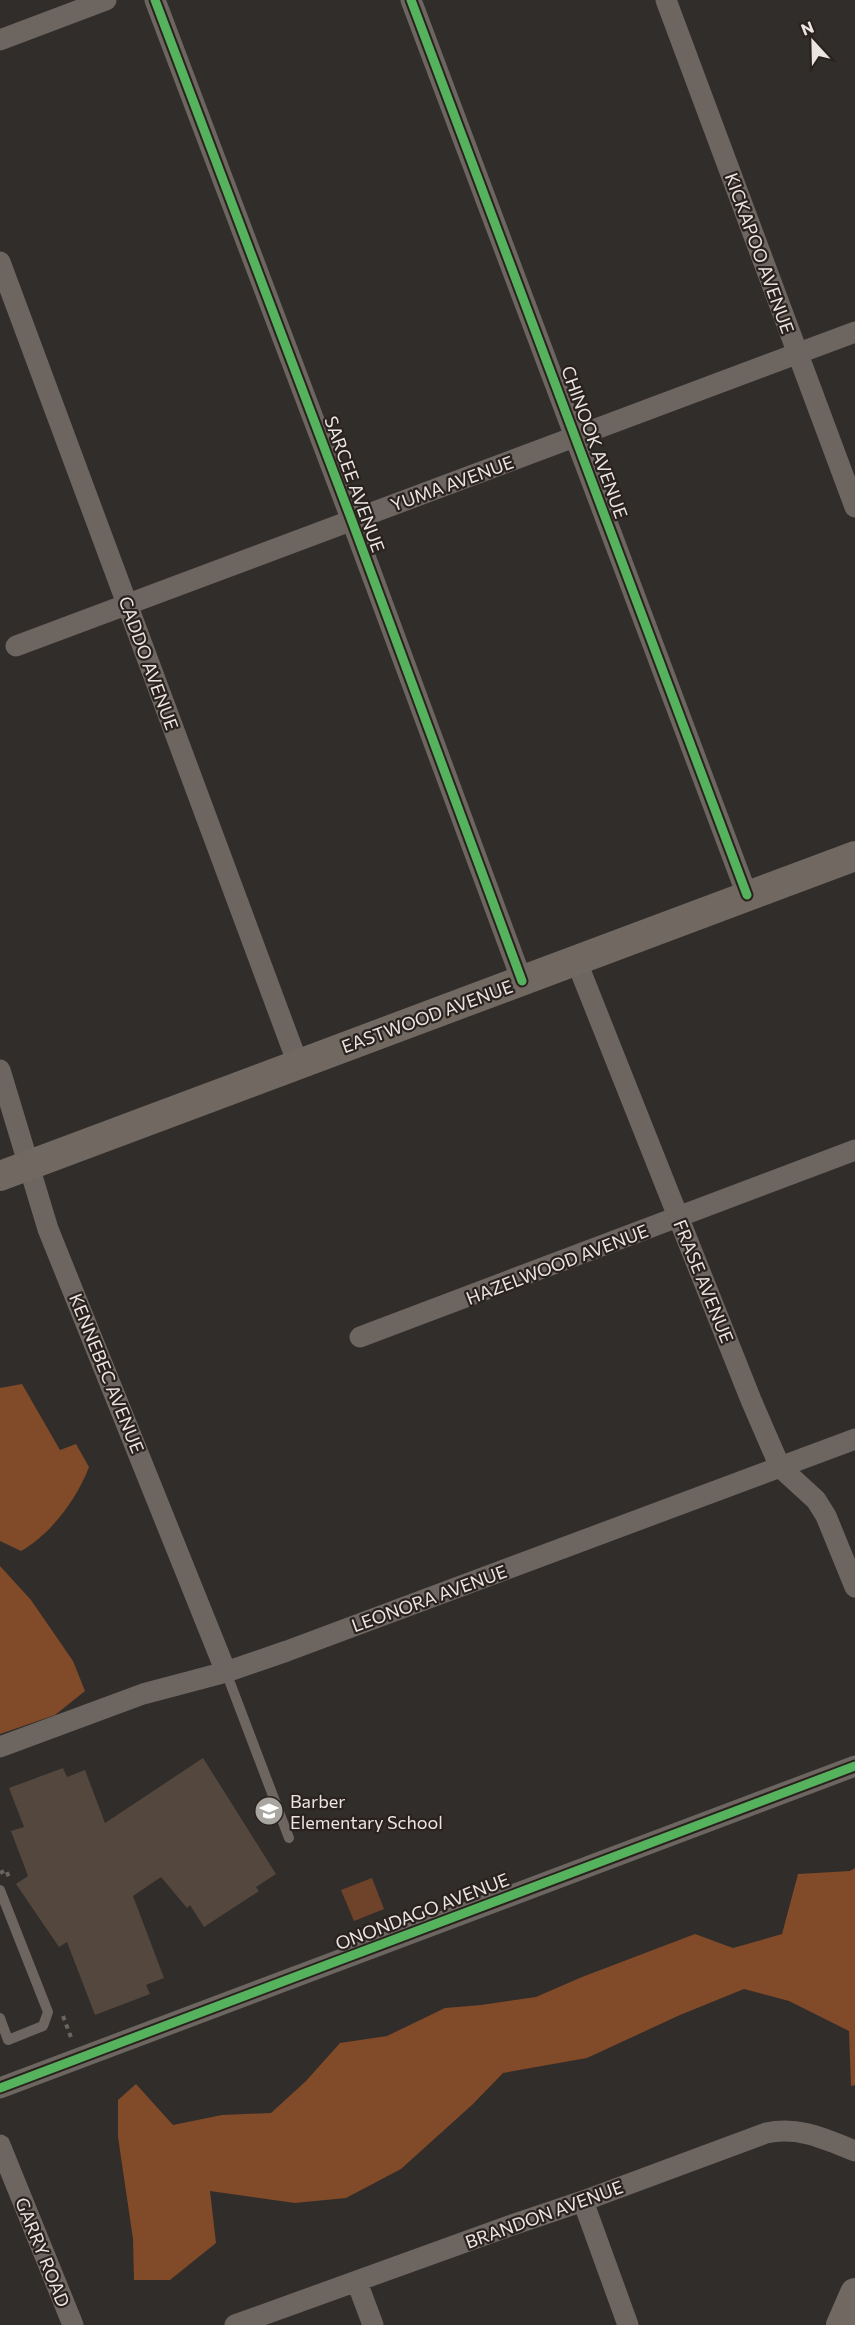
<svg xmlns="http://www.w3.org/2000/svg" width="855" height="2325" viewBox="0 0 855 2325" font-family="Commissioner,sans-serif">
	<rect width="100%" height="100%" fill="#312d2a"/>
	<path fill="#6f4329" d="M372 1878 384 1909 354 1921 341 1890Z"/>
	<path fill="#814a28" d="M22 1384 60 1450 76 1444 89 1467C77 1499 51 1534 21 1551L0 1541V1388Z
		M0 1566 31 1600 73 1661 85 1691 55 1715 0 1734Z
		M855 1868V2085L851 2086 849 2031 789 2001 744 1989 680 2015 587 2058 503 2073 473 2104 401 2169 346 2198 295 2203 210 2191 216 2243 170 2280H134L133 2239 118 2137V2100L136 2084 173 2125 222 2115 271 2113 306 2081 340 2043 387 2036 445 2008 481 2005 536 1997 582 1977 695 1934 733 1948 782 1934 798 1874 850 1871Z"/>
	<path fill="#54473e" d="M203 1758 276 1874 256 1887 259 1891 204 1927 190 1905 187 1908 161 1877 133 1896 164 1978 146 1985 150 1994 95 2015 67 1942 59 1947 16 1884 28 1876 11 1831 24 1827 9 1788 63 1768 67 1777 85 1770 105 1823Z"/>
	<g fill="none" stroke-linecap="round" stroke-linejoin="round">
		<path stroke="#6a6460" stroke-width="4" stroke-dasharray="4.5 4.5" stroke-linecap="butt" d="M0 1873 6 1870 10 1880
			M63 2016 72 2040"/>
		<path stroke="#6d6560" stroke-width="10" d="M226 1672 289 1838
			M0 1890 48 2012 43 2026 8 2040 0 2018"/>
		<path stroke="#6d6560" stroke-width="21" d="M155 0 352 521 522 981
			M411 0 747 895
			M666 0 855 507
			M0 40 106 0
			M0 262 298 1064
			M16 646 855 332
			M576 960 751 1400 780 1467 816 1500 826 1516 855 1587
			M0 1070 48 1229 226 1672
			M360 1337 855 1150
			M0 1747 143 1694 226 1672 287 1651 855 1439
			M0 2088 855 1766
			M0 2145 73 2325
			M583 2201 628 2325
			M357 2282 373 2325
			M235 2325 512 2225 583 2201 766 2133C799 2126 825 2139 855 2151"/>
		<path stroke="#716861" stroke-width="30" d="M0 1176 855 856
			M841 2325 855 2293"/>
		<g stroke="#2a221e" stroke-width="13">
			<path id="cycleway" d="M155 0 352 521 522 981
				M411 0 747 895
				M0 2088 855 1766"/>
		</g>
		<use href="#cycleway" stroke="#56b35d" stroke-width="9"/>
	</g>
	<defs>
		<g id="school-disc" transform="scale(1.5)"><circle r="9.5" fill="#a9a5a1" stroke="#2a221e"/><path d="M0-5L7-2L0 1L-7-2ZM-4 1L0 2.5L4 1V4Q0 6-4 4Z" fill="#fff"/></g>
	</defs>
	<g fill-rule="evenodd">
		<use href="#school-disc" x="269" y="1811"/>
	</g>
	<g text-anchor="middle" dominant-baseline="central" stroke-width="4.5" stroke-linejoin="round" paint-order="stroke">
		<g font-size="18" fill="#eae5e1" stroke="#2a221e">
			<text transform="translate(760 253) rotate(70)">KICKAPOO AVENUE</text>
			<text transform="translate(595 442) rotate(70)">CHINOOK AVENUE</text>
			<text transform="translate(452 483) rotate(-20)">YUMA AVENUE</text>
			<text transform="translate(355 484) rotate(70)">SARCEE AVENUE</text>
			<text transform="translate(149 663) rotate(70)">CADDO AVENUE</text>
			<text transform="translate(427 1016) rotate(-20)">EASTWOOD AVENUE</text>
			<text transform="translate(557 1264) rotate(-21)">HAZELWOOD AVENUE</text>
			<text transform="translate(704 1281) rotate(68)">FRASE AVENUE</text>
			<text transform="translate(107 1373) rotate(68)">KENNEBEC AVENUE</text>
			<text transform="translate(429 1598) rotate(-20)">LEONORA AVENUE</text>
			<text transform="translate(422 1911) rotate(-21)">ONONDAGO AVENUE</text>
			<text transform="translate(544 2214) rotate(-20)">BRANDON AVENUE</text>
			<text transform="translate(43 2252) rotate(68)">GARRY ROAD</text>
		</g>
		<g font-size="18" fill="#eae5e1" stroke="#2a221e" text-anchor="start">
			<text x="290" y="1801">Barber<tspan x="290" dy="21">Elementary School</tspan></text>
		</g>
	</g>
	<g transform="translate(813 42) rotate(338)" stroke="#2a221e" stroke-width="4.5" paint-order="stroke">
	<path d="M0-4.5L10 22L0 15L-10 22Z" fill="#eae5e1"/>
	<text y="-9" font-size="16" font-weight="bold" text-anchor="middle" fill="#eae5e1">N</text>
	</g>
</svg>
